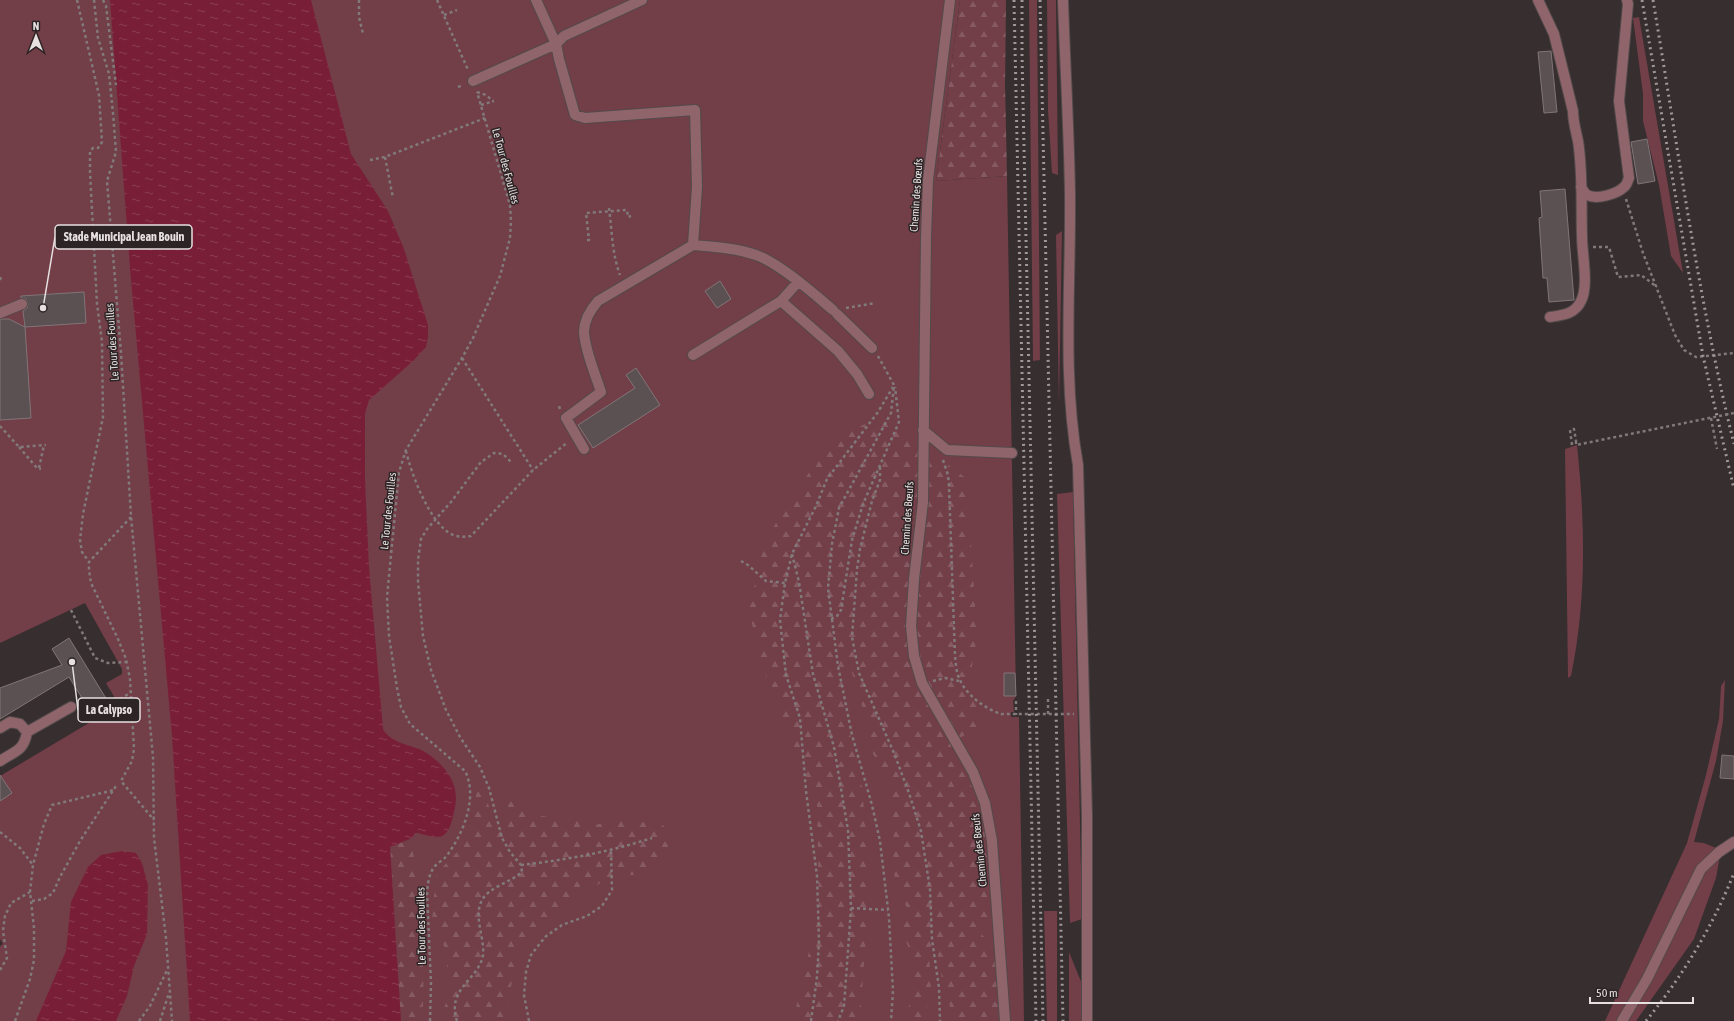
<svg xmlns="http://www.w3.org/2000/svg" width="1734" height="1021" viewBox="0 0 1734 1021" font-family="'Asap Condensed',sans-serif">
	<defs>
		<pattern id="forest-firs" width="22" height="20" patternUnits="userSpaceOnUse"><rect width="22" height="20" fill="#723e48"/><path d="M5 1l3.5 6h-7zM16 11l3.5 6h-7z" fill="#865a62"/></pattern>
		<pattern id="water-ripples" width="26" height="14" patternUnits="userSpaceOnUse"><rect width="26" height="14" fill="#781f37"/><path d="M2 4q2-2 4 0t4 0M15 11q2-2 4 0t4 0" fill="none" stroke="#8b3f54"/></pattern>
	</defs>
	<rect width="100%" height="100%" fill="#372e2f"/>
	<path fill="#723e48" d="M0 0H960L936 181 1007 176 1016 696 1013 701 1014 712H1011V717H1019L1024 1021H0V946L3 944 0 939V776L119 705 106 683 122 674V669L85 603 0 643Z
		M1029 0H1037L1040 360 1033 361Z
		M1047 0H1056L1058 175 1052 173 1048 110Z
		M1639 17 1683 273 1671 256 1659 185 1643 121V94L1633 18Z
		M1062 231V232L1059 405 1056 235Z
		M1577 445C1585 522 1587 599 1571 676L1568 678 1565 449Z
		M1073 492 1082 919 1070 923 1057 494Z
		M1725 680 1723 721 1716 761 1694 842 1704 843 1721 850 1716 878 1694 939 1636 1021H1605L1687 843 1706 775 1719 719 1721 686Z
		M1057 911V1021H1047L1044 911Z
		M1069 952 1082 984V1021H1069Z"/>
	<path fill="url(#forest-firs)" d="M960 0H1006L1005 83 1007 176 936 181Z
		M881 415 967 479 977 637 969 684 983 724 950 744C966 771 984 810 987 841 990 866 991 893 990 919L984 927 982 935 991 942 1009 1014 1008 1021H955L943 985 935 938 929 950 931 989 924 1016 925 1021H908L912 960 909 948 900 929 903 920 909 913 895 879 893 861 894 841 892 822 893 803 889 779 873 754 871 736 847 656 846 716 862 788 870 877 860 1021H793L819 908 817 804 760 660 749 610 765 540 827 445Z
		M482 783 484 795 497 825 505 827 502 807V797L514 799 527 811 541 816 557 818 566 822 577 820 594 825 622 819 663 825 670 836V850L660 863 636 875H616L564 902 516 953 506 1021H441V1015L450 994 447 974V956L443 943 432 925 433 905 437 873 461 848 468 836 476 795Z
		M412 838C417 899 427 961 422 1021H401L390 847Z"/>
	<path fill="url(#water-ripples)" d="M110 0H311L351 154 388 211 404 249 428 325V337L426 347 413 361 369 400 365 414V480L369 567 383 729C391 744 411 744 425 752 444 764 460 783 455 807 453 815 452 826 446 833 439 841 427 835 418 833H415L412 838 390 847 401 1021H190L172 736 130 268Z
		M122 851 136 853 142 863 148 885 147 934 134 966 127 996 116 1021H36L66 951 71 902 88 867 101 855Z"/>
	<path fill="#5b5153" stroke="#807577" d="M1551 51 1557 112 1544 113 1538 52Z
		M1647 139 1655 181 1638 184 1631 142Z
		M1565 189 1574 300 1549 302 1547 278H1543L1539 218 1542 217 1540 191Z
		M720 281 731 299 717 308 705 291Z
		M84 292 86 323 25 327 23 311 27 308 28 304 26 299 21 298V296Z
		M0 319H9L25 327 31 418 0 420Z
		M636 368 660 405 593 448 578 425 635 388 626 375Z
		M69 638 107 700 90 711 69 677 0 719V688L62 665 52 649Z
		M1004 673H1015L1016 696H1004Z
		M1722 755 1734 756V779L1720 778Z
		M0 775 12 793 0 801Z"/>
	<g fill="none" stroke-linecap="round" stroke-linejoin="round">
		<g stroke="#534a4b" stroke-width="12">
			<path id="minor" d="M536 0 556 44 559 59 575 115 585 118 695 110 697 187 693 245 598 301C591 309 584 321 584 332 585 351 595 373 601 392L566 418 584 449
				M950 0 928 180 926 237 923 502 914 579 911 626 914 656 922 683 973 772 985 803 992 841 1005 1021
				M1063 0C1065 64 1069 129 1070 194 1071 284 1062 376 1078 465L1087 816V1021
				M1538 0 1554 34 1573 111C1573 122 1576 131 1578 141 1583 172 1581 205 1582 237 1582 254 1589 286 1581 301 1575 314 1563 315 1550 317
				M473 81 556 44 564 36 642 0
				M1581 187C1583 190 1584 193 1587 195 1597 200 1617 194 1624 187 1627 185 1627 182 1629 178L1619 101 1628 4 1627 0
				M693 245C715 247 736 248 756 255 779 263 814 294 833 310
				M781 301 838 351 857 374 869 394
				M0 313 22 304
				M837 314 872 348
				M693 355 781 301 798 282
				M923 430 947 450 1012 453
				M0 728 10 722 20 724 27 732
				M0 761C15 751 24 751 27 732L71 707
				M1622 1021 1647 979 1701 869 1719 852 1734 842"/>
		</g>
		<path stroke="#81797a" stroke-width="2.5" stroke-dasharray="3 3" stroke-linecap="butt" d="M77 0 99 95 102 142 98 148H93L90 151V172L97 304 102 342 103 417 83 514 80 540 82 552 89 562
			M94 0 98 38 109 74 113 113 116 152 107 181 121 353 131 516 153 757 154 838 166 938 172 1021
			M103 0 106 6 116 85
			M359 0V17L363 34
			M437 0 468 70
			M444 15 457 10
			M458 87 463 85
			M477 92 486 95 493 101
			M481 105 494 101
			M385 157 393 198
			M370 160 385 157 485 118
			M1626 199 1643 253 1675 335 1684 350 1696 357 1734 353
			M609 208C612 230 612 254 620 275
			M587 240H589L586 213 627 210 628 217 631 216
			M1593 247H1609L1618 277 1641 275 1657 287
			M0 280 1 277
			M846 308 875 303
			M878 356 894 385 891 413 839 508 832 544 828 588 838 666 852 735 872 805 880 841 889 918 893 991 891 1021
			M462 358 533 470
			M560 409 559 406 561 404
			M1711 418 1717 449
			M0 426 19 447 46 445
			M1572 445 1570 430 1574 429 1576 441
			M19 447 37 468 41 469
			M406 451C411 473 430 525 453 535 459 537 465 537 471 536L533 470 568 442
			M943 460 948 475 949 486 955 656C956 664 956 673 960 680 967 696 986 709 1001 714H1074
			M880 467V480L872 501 860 549 857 569 852 637 859 673 894 753 909 793 921 831 930 889 932 939 939 988 940 1021
			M39 468 44 445
			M131 517 89 562V570L91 583 118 639 126 659 130 679 134 749 132 761 121 781 154 820
			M792 554 799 582 813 674 834 747 848 830 851 908 844 1006 838 1021
			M741 561 748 565 766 581 785 583
			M71 610 95 658 108 663 126 662
			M831 619 837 616 841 610 852 540 863 504 899 422 895 387
			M933 681 945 678 959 681
			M1048 699V714
			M1016 701V715
			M83 708 89 718 130 693
			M0 832 20 848 33 865
			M521 865C566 860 609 852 652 838
			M32 901 44 899 53 893 60 877 80 841 116 786
			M851 908 888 910
			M0 970 7 958 3 931 5 916 11 903 30 892
			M15 1021 30 979 34 960V928L30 892 33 865 44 824 52 805 114 790
			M139 1021 150 1006 168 968
			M160 1021 169 993
			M430 1021 431 983 427 892C428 883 429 873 435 866 439 862 445 859 448 854 464 832 478 796 465 771L410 724 401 707 397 688 389 636 387 597 399 472 406 450 462 358 473 338 500 276 510 238 511 221 510 205 477 92
			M457 1021C446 988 479 980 483 955 485 938 473 917 482 900 488 888 511 882 522 872L521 865 510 852 502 838 489 788 480 767 460 737 446 710 431 670 423 636 418 581V560L421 539 427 529 451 502 481 462 494 453 503 454 512 463
			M529 1021 524 995 526 972 531 955 545 937 562 925 587 916 602 906 612 890 611 851
			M811 1021 817 977 819 941 817 876 806 791 800 718 786 675 780 620 785 583 792 554 816 506 827 479 878 412 893 387"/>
		<use href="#minor" stroke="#8f656b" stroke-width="10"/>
		<path stroke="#9f9899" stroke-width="3" stroke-dasharray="2 4" stroke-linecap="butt" d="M1014 0 1036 1021
			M1022 0V55L1043 1021
			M1040 0 1063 1021
			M1642 0 1703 356 1734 489
			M1653 0C1678 148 1698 298 1734 444
			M1646 1021C1682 977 1713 926 1734 873"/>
		<path stroke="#81797a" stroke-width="2.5" stroke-dasharray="3 3" stroke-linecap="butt" d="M1576 441V445L1734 413"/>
	</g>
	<g text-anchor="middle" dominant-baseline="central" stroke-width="3" stroke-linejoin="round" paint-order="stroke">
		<g font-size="11" fill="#e6e0e1" stroke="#2d2425">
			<text transform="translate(506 166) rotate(75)">Le Tour des Fouilles</text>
			<text transform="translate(916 195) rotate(-86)">Chemin des Bœufs</text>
			<text transform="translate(112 342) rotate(-94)">Le Tour des Fouilles</text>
			<text transform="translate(388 511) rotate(-84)">Le Tour des Fouilles</text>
			<text transform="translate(907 518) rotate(-86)">Chemin des Bœufs</text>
			<text transform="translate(979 850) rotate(-96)">Chemin des Bœufs</text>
			<text transform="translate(421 926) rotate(-91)">Le Tour des Fouilles</text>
		</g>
	</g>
	<path fill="none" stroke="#e6e0e1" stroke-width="1.5" d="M43 308L55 237M72 662L78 710"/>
	<g fill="#e6e0e1" stroke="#2d2425" stroke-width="1.5">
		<circle cx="43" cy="308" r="4"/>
		<circle cx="72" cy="662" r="4"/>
	</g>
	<g fill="#2d2425" stroke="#e6e0e1" stroke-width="1.5">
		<rect x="55" y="225" width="137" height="24" rx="4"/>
		<rect x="78" y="698" width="62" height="24" rx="4"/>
	</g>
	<g font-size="12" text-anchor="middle" font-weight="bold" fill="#e6e0e1">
		<text x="124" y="241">Stade Municipal Jean Bouin</text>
		<text x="109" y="714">La Calypso</text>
	</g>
	<g transform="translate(36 36)" stroke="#2d2425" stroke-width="3" paint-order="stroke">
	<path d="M0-3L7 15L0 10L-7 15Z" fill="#e6e0e1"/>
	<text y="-6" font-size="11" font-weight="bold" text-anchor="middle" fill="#e6e0e1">N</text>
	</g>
	<path d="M1590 997v6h103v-6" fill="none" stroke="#e6e0e1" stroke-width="2"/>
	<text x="1596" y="997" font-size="12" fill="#e6e0e1" stroke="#2d2425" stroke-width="3" paint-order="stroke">50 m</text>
</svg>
